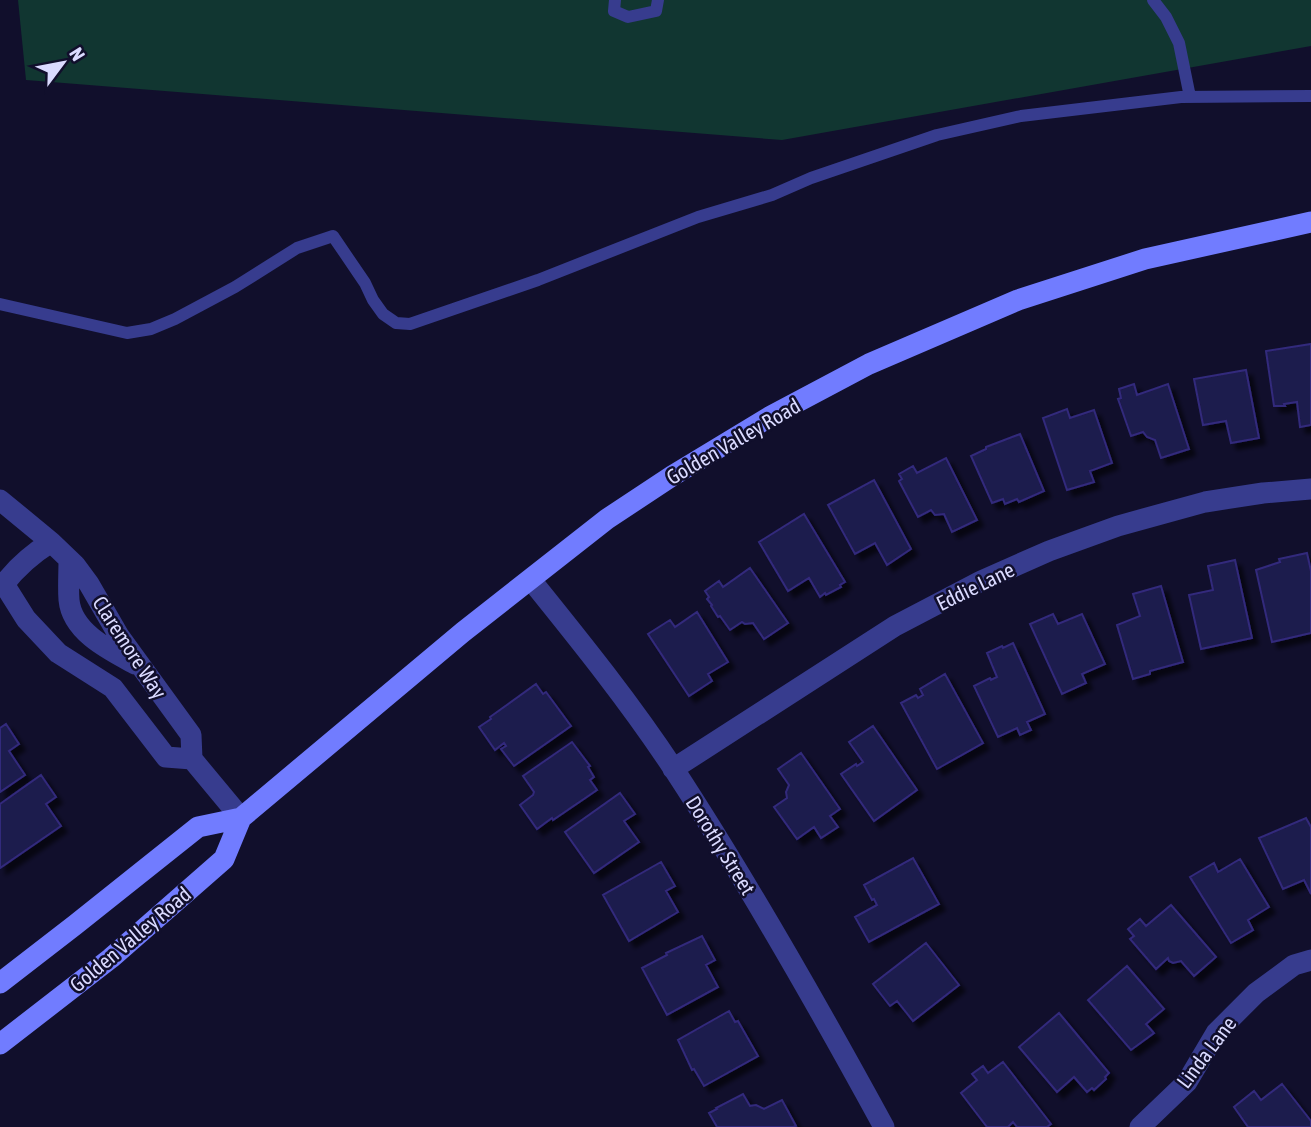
<svg xmlns="http://www.w3.org/2000/svg" width="1311" height="1127" viewBox="0 0 1311 1127" font-family="'Asap Condensed',sans-serif">
	<defs>
		<filter id="shadow"><feDropShadow dx="6" dy="6" stdDeviation="2" flood-color="#0009"/></filter>
	</defs>
	<rect width="100%" height="100%" fill="#110f2c"/>
	<path fill="#113631" d="M18 0H1311V46L782 140 26 80Z"/>
	<path fill="#1f1a4e" stroke="#322a7c" stroke-width="2" filter="url(#shadow)" d="M1311 344V425L1300 427 1297 402 1284 404 1285 406H1274L1266 351Z
		M1246 370 1259 438 1231 443 1226 421 1203 425 1194 379Z
		M1134 384 1137 395 1168 384 1189 449 1161 458 1155 440 1147 437 1143 432 1131 436 1118 399 1121 398 1119 389Z
		M1067 409 1070 418 1094 410 1112 463 1090 471 1094 482 1067 490 1043 418Z
		M1020 434 1044 491 1019 502 1017 499 1005 504 1003 499 992 503 971 456 986 449V447Z
		M946 458 977 520 952 532 944 514 935 515 931 510 918 517 899 481 902 479 899 474 913 466 917 473Z
		M874 480 911 549 887 565 875 543 855 554 828 505Z
		M804 514 845 582 840 585 841 587 826 595 825 593 820 597 809 578 788 591 759 542Z
		M1307 553 1311 571V633L1272 642 1256 570 1280 562 1279 559Z
		M1235 560 1252 638 1201 649 1189 595 1213 590 1208 566Z
		M750 568 788 623 764 639 753 623 745 624 742 622 730 630 720 616 718 617 711 606 712 605 707 599 709 597 705 591 719 581 723 587Z
		M1161 586 1183 662 1150 671V674L1133 679 1117 625 1140 616 1133 594Z
		M697 612 728 662 708 674 712 681 689 696 648 634 670 620 675 627Z
		M1053 614 1058 624 1082 614 1105 664 1082 674 1086 683 1062 694 1030 624Z
		M1013 643 1045 714 1027 722 1031 730 1020 735 1017 728 998 737 974 686 990 678 991 680 997 677 987 653 1002 646 1003 648Z
		M945 674 983 743 937 769 901 703 916 695 918 698 923 695 920 689Z
		M536 684 543 694 546 692 571 726 514 766 501 749 506 746 504 743 495 750 479 727 491 719 490 717Z
		M6 724 19 744 9 751 25 775 0 792V728Z
		M873 726 917 790 874 821 841 774 856 764 857 766 863 762 849 742Z
		M572 742 590 766 588 767 594 777 590 780 597 790 553 820 552 818 537 829 520 805 533 795 534 792 523 776Z
		M801 753 840 809 830 816 838 827 821 838 814 827 797 839 774 807 787 798 786 792 789 785 778 769Z
		M41 775 56 797 46 804 61 826 0 868V804Z
		M620 793 635 814 624 821 639 842 594 873 565 832Z
		M1306 818 1311 827V894L1304 880 1283 889 1259 838Z
		M913 858 939 904 869 942 855 917 877 905 874 899 872 900 864 885Z
		M1240 859 1269 907 1248 920 1253 930 1231 943 1190 877 1214 863 1218 872Z
		M661 862 675 886 666 891 678 912 629 941 603 895Z
		M1171 905 1216 957 1194 976 1181 961 1173 963 1169 961 1168 958 1156 969 1130 939 1134 936 1128 929 1140 919 1146 926Z
		M702 936 715 960 706 965 718 987 667 1015 642 968 667 955 666 953Z
		M926 943 959 985 913 1021 897 1001 890 1006 873 984Z
		M1127 966 1164 1009 1146 1024 1154 1033 1131 1050 1088 1000Z
		M729 1011 735 1022 738 1021 758 1056 704 1086 694 1069 692 1070 678 1040Z
		M1059 1013 1109 1073 1105 1077 1106 1079 1094 1090 1092 1088 1087 1092 1074 1077 1057 1092 1019 1047Z
		M1003 1062 1051 1124 1047 1127H1017L1013 1122 1008 1127H987L961 1093 977 1080 972 1074 983 1066 988 1073Z
		M1282 1084 1311 1121V1127H1248L1234 1107 1254 1091 1261 1100Z
		M743 1094 750 1106 756 1105 764 1109 782 1100 796 1126 793 1127H717L709 1113 717 1109 716 1108Z"/>
	<g fill="none" stroke-linecap="round" stroke-linejoin="round">
		<path stroke="#373c8e" stroke-width="12" d="M615 0 614 11 628 17 656 11 658 0
			M1153 0 1166 17 1179 43 1190 97
			M0 304 127 333 151 329 175 319 235 287 297 248 333 236 365 283 373 300 383 314 396 323 410 324 538 280 698 217 772 195 811 178 937 135 1021 116 1181 97 1311 96"/>
		<path stroke="#373c8e" stroke-width="21" d="M0 500 51 542
			M69 560C69 573 68 587 69 600 72 632 109 650 135 664
			M531 580C581 642 631 704 675 771 750 886 818 1006 884 1127
			M192 759 166 757 113 688 58 653 26 619 4 584C17 567 32 554 51 542L75 565 89 584 119 636 191 735 192 759 241 818
			M673 769 895 626 981 581 1049 551 1118 526 1205 502 1263 493 1311 489
			M1140 1127 1187 1082 1216 1033 1256 993 1294 965 1311 960"/>
		<path stroke="#717cff" stroke-width="21" d="M0 983 75 925 198 827 241 818 463 632 607 519 672 476 771 416 869 364 1018 300 1145 259 1311 222
			M0 1044 111 958 224 859 241 818"/>
	</g>
	<g text-anchor="middle" dominant-baseline="central" stroke-width="5" stroke-linejoin="round" paint-order="stroke">
		<g font-size="21" fill="#dadaff" stroke="#110f2c">
			<text transform="translate(733 441) rotate(-30)">Golden Valley Road</text>
			<text transform="translate(975 586) rotate(-26)">Eddie Lane</text>
			<text transform="translate(130 647) rotate(57)">Claremore Way</text>
			<text transform="translate(721 845) rotate(58)">Dorothy Street</text>
			<text transform="translate(130 939) rotate(-40)">Golden Valley Road</text>
			<text transform="translate(1206 1052) rotate(-53)">Linda Lane</text>
		</g>
	</g>
	<g transform="translate(63 63) rotate(58)" stroke="#110f2c" stroke-width="5" paint-order="stroke">
	<path d="M0-5L12 26L0 18L-12 26Z" fill="#dadaff"/>
	<text y="-10" font-size="19" font-weight="bold" text-anchor="middle" fill="#dadaff">N</text>
	</g>
</svg>
